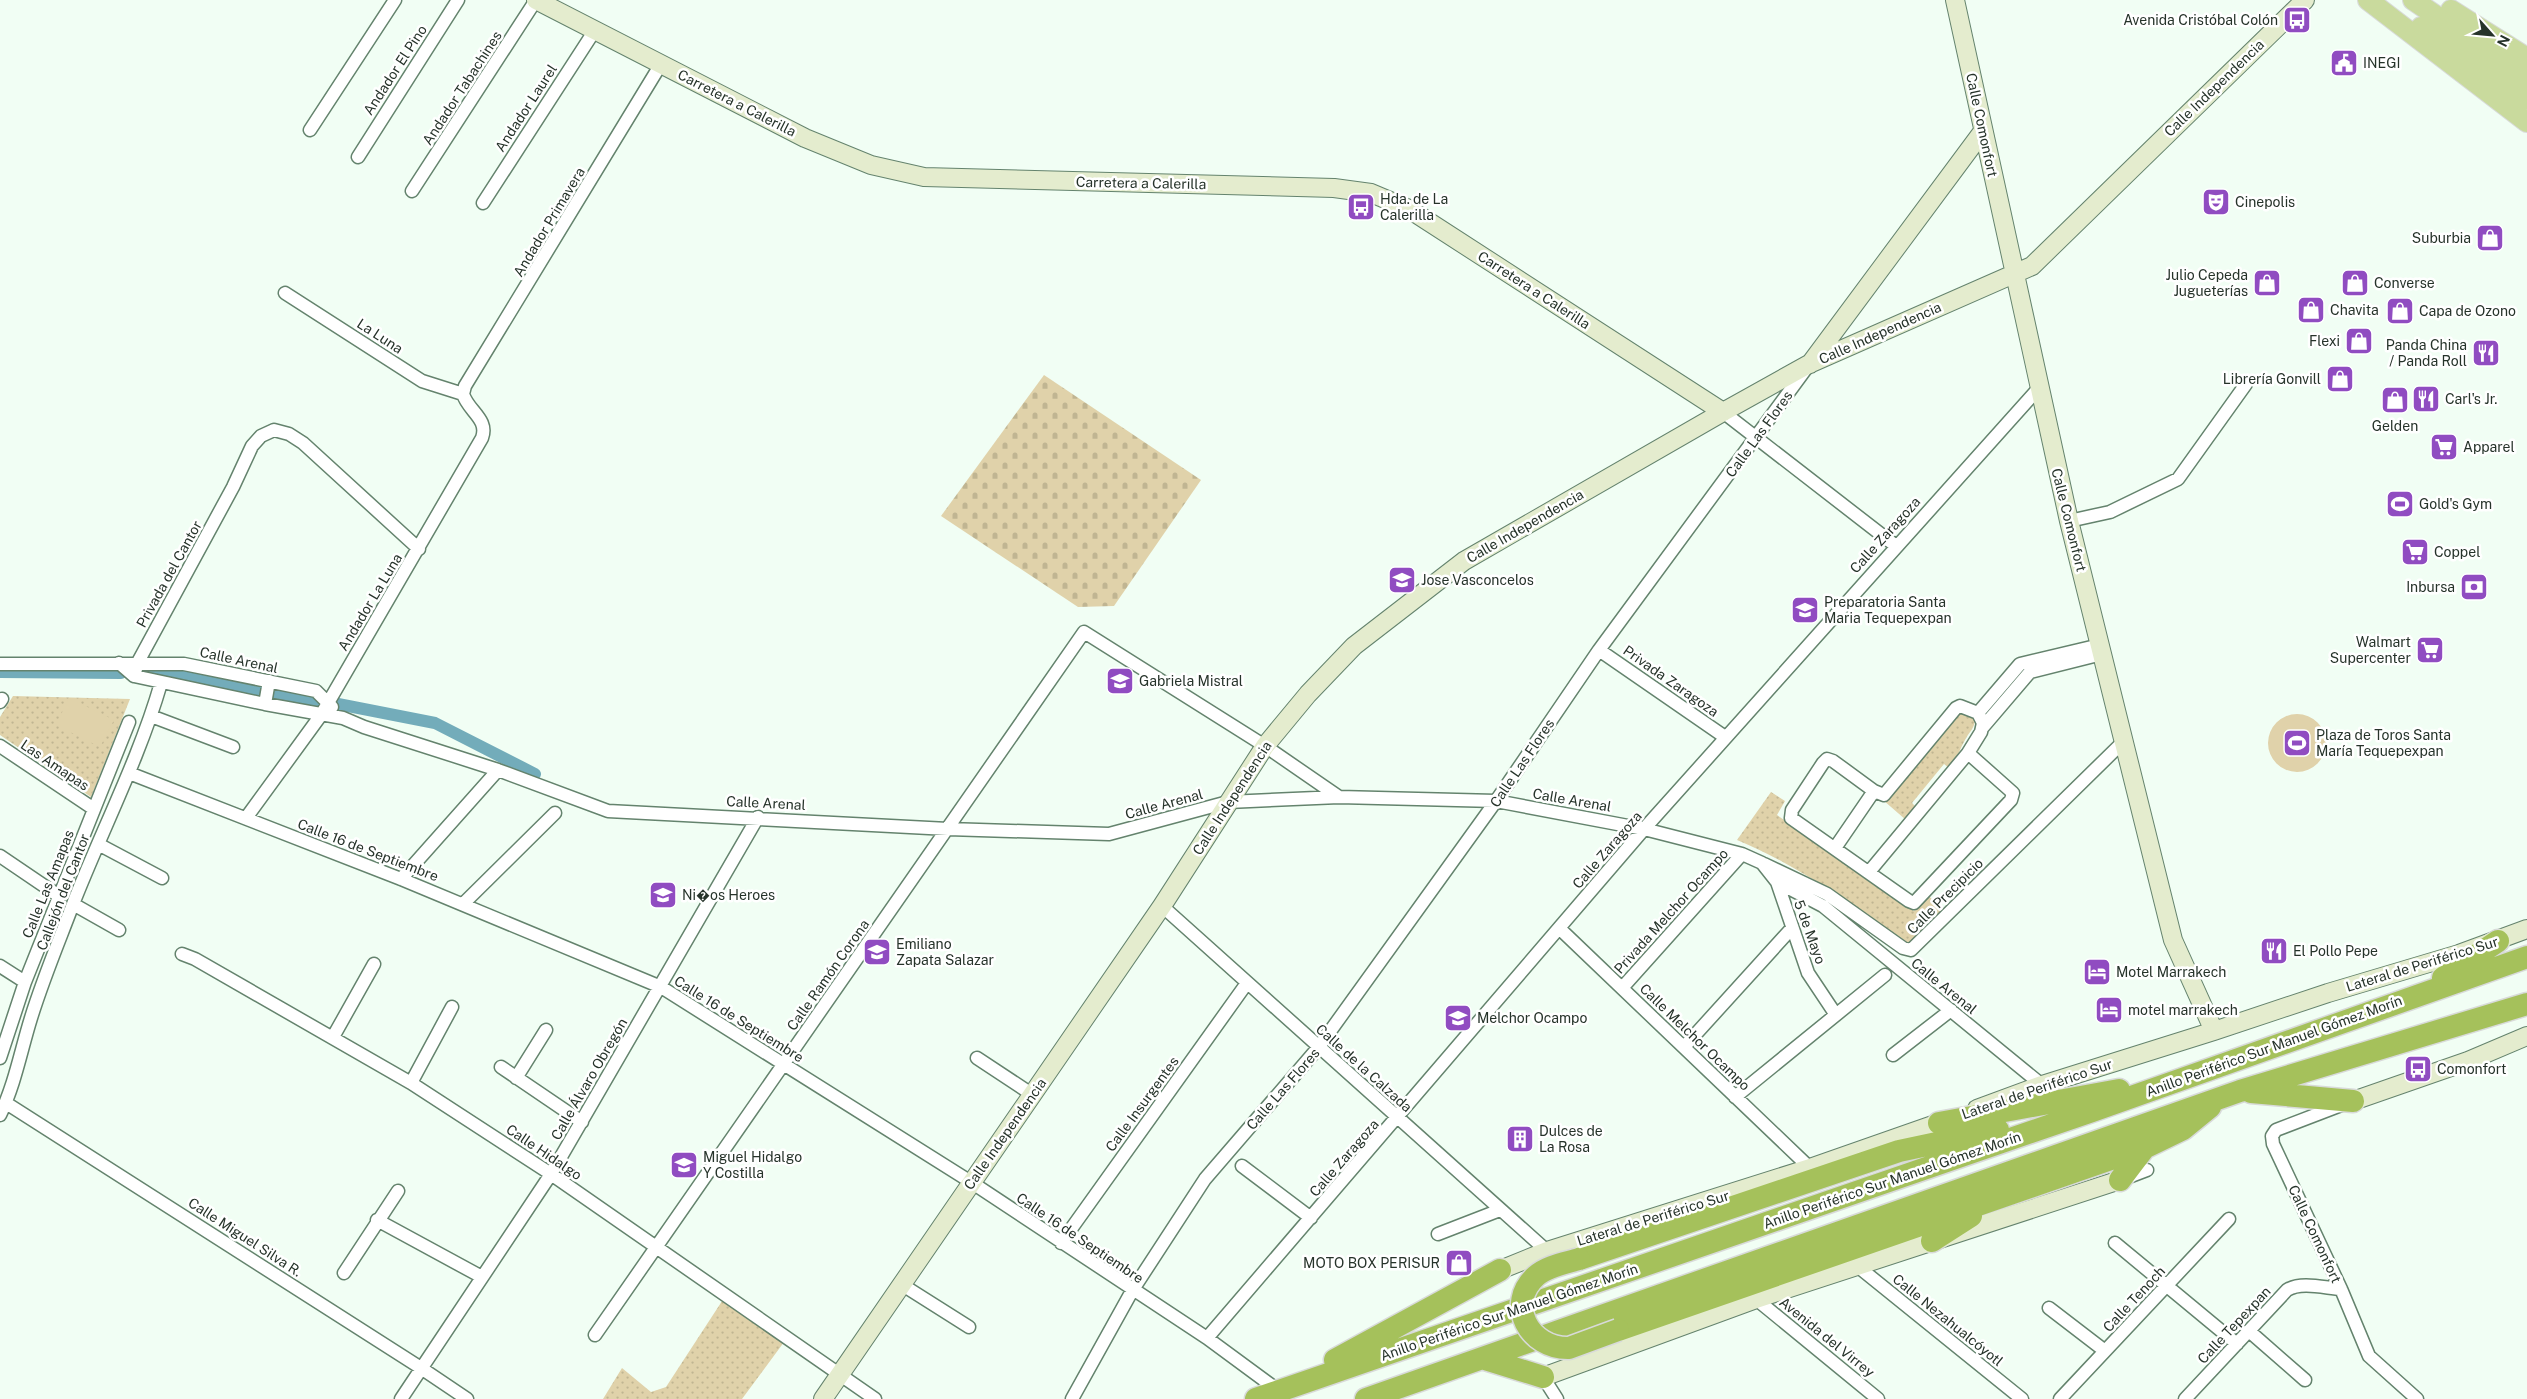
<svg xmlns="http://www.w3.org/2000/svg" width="2527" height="1399" viewBox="0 0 2527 1399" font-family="'Public Sans',sans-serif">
	<defs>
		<pattern id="grass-dots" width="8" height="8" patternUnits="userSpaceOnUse" patternTransform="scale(1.25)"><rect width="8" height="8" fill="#e0d2aa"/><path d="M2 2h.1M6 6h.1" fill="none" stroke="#c0b592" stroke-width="1.8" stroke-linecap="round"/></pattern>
		<pattern id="cemetery-stones" width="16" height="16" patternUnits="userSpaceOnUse" patternTransform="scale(1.25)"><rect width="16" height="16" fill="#e0d2aa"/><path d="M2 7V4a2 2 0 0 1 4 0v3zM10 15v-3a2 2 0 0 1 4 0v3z" fill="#c0b592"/></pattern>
	</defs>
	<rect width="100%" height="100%" fill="#f1fef4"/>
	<path fill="url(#grass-dots)" d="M13 696 130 699 91 797 0 735V717Z
		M1957 712 1975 719C1975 728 1969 732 1965 740 1958 752 1960 755 1949 768L1944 764 1912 803 1916 807 1906 820 1883 800Z
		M1771 792 1785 801 1777 815 1914 911 1928 895 1943 911 1910 943H1904C1851 904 1798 865 1737 840Z
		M726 1295 787 1338 742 1399H603L622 1368 651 1392 666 1387Z"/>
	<path fill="url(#cemetery-stones)" d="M1044 375 1201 480 1114 606 1078 607 941 516Z"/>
	<path fill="#e0d2aa" d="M69 698 114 720 100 747 56 725Z
		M2268 743a29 29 0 1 1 58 0a29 29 0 1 1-58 0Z"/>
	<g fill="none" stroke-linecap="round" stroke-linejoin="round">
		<path stroke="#73acba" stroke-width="12" d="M0 672 121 673
			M137 673H169L318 701
			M338 704 435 723 535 774"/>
		<g stroke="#64836d" stroke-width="15">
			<path id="street" d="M310 130 395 0
				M358 157 458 0
				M412 191 536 0
				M483 203 595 30
				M285 293 422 381 463 394
				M463 394 465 386 661 64
				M1723 412 1896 546
				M2069 521 2110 512 2178 479 2246 384
				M1599 650 1725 737
				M119 663 134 676 265 704 343 718 364 727 498 770 608 811 948 829 1109 834 1228 802 1339 797 1496 801 1644 829 1742 854 1762 863 1777 882 1823 906 2042 1085
				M0 664H184L316 691 332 707
				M134 676 138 662 233 487 252 446 261 436 274 430 289 434 303 443 419 549
				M0 702 2 699
				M265 704 269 681
				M1978 713 2020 664 2100 645
				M151 716 233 747
				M1983 727 2030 672 2102 654
				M0 746 94 809
				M129 773 401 879 661 987 971 1182 1207 1338 1279 1391
				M246 818 321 715 482 438C489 419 468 411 463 394
				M98 844 162 878
				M1835 848 1874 791
				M0 856 59 896
				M1764 864 1827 894 1903 948 1911 950 2124 741
				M1869 872 1968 753 2013 793 2011 800 1914 903 1909 901 1791 818 1792 810 1823 763 1827 759 1833 761 1874 791 1884 795 1956 708 1960 706 1978 713 1983 723 1981 732 1968 753
				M401 879 498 770
				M1777 882 1808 973 1836 1015
				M73 904 119 930
				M463 904 555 813
				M1162 906 1547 1251
				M1559 928 1810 1168
				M182 954 195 959 411 1083 551 1174 875 1399
				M0 966 25 982
				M1622 988 1742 854
				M333 1037 374 964
				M1684 1047 1792 928
				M1893 1055 1951 1010
				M0 1058 25 982 129 722
				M977 1058 1033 1095
				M501 1067 582 1122
				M516 1078 546 1030
				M411 1083 452 1007
				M1735 1097 1885 975
				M6 1103 421 1368 467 1399
				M2344 1104 2276 1130 2272 1136 2273 1144 2341 1289 2369 1356 2417 1399
				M0 1115C15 1084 21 1050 31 1018 43 979 59 941 73 904 102 830 139 759 161 683
				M1242 1166 1311 1218
				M2126 1178 2147 1170
				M377 1220 482 1277
				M1438 1234 1500 1210
				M1061 1243 1247 983
				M2115 1243 2237 1344
				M1856 1265 2022 1399
				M344 1273 398 1191
				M901 1284 969 1327
				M1756 1299 1878 1399
				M2049 1308 2105 1351
				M2249 1331 2305 1380
				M595 1335 1084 632 1265 746 1339 797
				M1207 1338 1644 829 2038 389
				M1543 1377 1557 1399
				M401 1399 551 1174 758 817
				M1072 1399 1132 1291 1205 1179 1318 1048 1496 801 1599 650 1808 366
				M2060 1399 2229 1219
				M2185 1399 2287 1290C2301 1281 2325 1288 2341 1289"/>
		</g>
		<g stroke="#64836d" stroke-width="20">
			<path id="secondary" d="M536 0 805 138 871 165 924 177 1334 188 1371 193 1409 209 1723 412
				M1955 0 2069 521 2173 940 2214 1031
				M1810 364 1983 131
				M2353 1101 2468 1061 2527 1036
				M1977 1109 2042 1085 2214 1031 2328 993 2459 954 2527 929
				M1500 1270 1547 1251 1810 1168 1950 1119
				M1543 1377 1756 1299 2120 1180
				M823 1399 1162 906 1265 746 1308 694 1354 646 1464 561 1723 412 1809 364 2032 266 2305 0"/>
		</g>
		<g stroke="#d8dad9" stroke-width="22">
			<path id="primary" d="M2368 0 2527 122
				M2413 0 2527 78
				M2451 10 2527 58
				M2421 27 2527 99"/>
		</g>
		<g stroke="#d8dad9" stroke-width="25">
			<path id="highway" d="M2443 978 2498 941
				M2251 1092 2353 1101
				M1939 1123 2119 1090
				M2120 1180 2145 1147
				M1932 1241 1971 1216
				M1579 1259 1899 1151 1998 1130
				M1618 1330 2148 1146 2183 1129 2210 1107
				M1485 1359 1543 1377
				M1335 1360 1500 1270
				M1256 1399 2092 1111 2527 957
				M1366 1399 2240 1091 2527 1004"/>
		</g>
		<use href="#street" stroke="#fff" stroke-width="12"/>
		<use href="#secondary" stroke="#e4ecce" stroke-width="18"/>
		<use href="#primary" stroke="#c9da9d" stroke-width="20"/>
		<use href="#highway" stroke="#a5c15b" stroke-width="22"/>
		<g stroke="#d8dad9" stroke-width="25" stroke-linecap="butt">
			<path id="highway-bridge" d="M1579 1259C1566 1263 1547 1266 1536 1276 1505 1304 1529 1349 1569 1348L1618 1330"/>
		</g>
		<use href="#highway-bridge" stroke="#a5c15b" stroke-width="22"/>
	</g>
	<defs>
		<g id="bus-square" transform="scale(1.4375)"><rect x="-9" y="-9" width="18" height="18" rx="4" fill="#904cc1" stroke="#fff"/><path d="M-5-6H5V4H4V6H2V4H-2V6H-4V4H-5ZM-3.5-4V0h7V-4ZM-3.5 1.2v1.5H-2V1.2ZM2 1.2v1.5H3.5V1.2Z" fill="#fff"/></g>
		<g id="civic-square" transform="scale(1.4375)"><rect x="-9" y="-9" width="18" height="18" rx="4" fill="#904cc1" stroke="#fff"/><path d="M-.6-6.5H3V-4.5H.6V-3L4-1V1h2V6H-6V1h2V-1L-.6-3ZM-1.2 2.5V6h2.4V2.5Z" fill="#fff"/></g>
		<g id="theatre-square" transform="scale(1.4375)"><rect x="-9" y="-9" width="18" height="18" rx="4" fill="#904cc1" stroke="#fff"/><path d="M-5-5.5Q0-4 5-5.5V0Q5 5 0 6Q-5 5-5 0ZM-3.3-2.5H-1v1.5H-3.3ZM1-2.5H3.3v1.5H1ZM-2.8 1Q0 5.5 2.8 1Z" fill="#fff"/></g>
		<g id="shop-square" transform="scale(1.4375)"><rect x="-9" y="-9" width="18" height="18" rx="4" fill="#904cc1" stroke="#fff"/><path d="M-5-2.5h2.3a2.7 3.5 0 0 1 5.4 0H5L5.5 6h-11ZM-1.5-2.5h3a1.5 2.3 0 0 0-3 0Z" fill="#fff"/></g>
		<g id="restaurant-square" transform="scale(1.4375)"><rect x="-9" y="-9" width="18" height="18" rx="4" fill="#904cc1" stroke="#fff"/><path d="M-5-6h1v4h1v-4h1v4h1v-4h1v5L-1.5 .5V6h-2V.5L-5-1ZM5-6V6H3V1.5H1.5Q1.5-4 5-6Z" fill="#fff"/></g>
		<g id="supermarket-square" transform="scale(1.4375)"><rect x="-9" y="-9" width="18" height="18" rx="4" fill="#904cc1" stroke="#fff"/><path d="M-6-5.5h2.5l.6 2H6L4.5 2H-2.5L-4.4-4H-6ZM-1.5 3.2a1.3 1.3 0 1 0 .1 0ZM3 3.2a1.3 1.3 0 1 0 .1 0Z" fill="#fff"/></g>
		<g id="stadium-square" transform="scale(1.4375)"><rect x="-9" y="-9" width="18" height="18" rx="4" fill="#904cc1" stroke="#fff"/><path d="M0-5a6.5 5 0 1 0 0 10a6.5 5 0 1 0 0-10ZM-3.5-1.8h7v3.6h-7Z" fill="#fff"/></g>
		<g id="school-square" transform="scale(1.4375)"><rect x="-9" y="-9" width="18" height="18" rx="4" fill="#904cc1" stroke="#fff"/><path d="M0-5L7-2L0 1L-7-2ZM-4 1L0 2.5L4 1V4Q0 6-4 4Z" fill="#fff"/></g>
		<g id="bank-square" transform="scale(1.4375)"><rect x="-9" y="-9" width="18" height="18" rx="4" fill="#904cc1" stroke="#fff"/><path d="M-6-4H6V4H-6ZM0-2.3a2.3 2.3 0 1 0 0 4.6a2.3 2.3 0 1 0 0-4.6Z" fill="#fff"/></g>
		<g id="university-square" transform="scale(1.4375)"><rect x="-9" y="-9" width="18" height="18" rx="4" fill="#904cc1" stroke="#fff"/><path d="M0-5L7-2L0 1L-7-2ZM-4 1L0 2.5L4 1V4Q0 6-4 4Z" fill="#fff"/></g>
		<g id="hotel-square" transform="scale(1.4375)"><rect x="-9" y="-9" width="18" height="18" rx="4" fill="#904cc1" stroke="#fff"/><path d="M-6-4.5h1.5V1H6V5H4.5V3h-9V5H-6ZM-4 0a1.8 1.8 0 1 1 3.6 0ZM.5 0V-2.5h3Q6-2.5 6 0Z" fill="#fff"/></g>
		<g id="building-square" transform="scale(1.4375)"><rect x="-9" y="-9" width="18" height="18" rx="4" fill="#904cc1" stroke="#fff"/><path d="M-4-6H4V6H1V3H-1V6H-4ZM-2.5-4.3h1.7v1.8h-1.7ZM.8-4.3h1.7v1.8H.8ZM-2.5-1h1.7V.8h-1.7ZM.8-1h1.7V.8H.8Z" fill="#fff"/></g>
	</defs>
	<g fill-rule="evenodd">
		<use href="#bus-square" x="2297" y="20"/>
		<use href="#civic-square" x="2344" y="63"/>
		<use href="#theatre-square" x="2216" y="202"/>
		<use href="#bus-square" x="1361" y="207"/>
		<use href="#shop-square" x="2490" y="238"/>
		<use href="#shop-square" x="2267" y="283"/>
		<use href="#shop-square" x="2355" y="283"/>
		<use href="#shop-square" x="2311" y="310"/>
		<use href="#shop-square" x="2400" y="311"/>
		<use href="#shop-square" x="2359" y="341"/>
		<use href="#restaurant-square" x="2486" y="353"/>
		<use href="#shop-square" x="2340" y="379"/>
		<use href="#restaurant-square" x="2426" y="399"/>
		<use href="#shop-square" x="2395" y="400"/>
		<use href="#supermarket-square" x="2444" y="447"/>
		<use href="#stadium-square" x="2400" y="504"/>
		<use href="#supermarket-square" x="2415" y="552"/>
		<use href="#school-square" x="1402" y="580"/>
		<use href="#bank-square" x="2474" y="587"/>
		<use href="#university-square" x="1805" y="610"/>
		<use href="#supermarket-square" x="2430" y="650"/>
		<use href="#school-square" x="1120" y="681"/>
		<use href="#stadium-square" x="2297" y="743"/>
		<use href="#school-square" x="663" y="895"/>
		<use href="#restaurant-square" x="2274" y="951"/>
		<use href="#school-square" x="877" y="952"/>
		<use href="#hotel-square" x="2097" y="972"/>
		<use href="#hotel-square" x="2109" y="1010"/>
		<use href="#school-square" x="1458" y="1018"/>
		<use href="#bus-square" x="2418" y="1069"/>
		<use href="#building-square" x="1520" y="1139"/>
		<use href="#school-square" x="684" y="1165"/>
		<use href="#shop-square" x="1459" y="1263"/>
	</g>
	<g text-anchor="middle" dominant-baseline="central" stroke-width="5" stroke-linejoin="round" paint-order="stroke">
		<g font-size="14" fill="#26332a" stroke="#fff" text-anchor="start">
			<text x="2278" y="20" text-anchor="end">Avenida Cristóbal Colón</text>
			<text x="2363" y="63">INEGI</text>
			<text x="1380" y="199">Hda. de La<tspan x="1380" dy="16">Calerilla</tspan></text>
			<text x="2235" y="202">Cinepolis</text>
			<text x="2471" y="238" text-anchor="end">Suburbia</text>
			<text x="2248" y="275" text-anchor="end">Julio Cepeda<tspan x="2248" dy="16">Jugueterías</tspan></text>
			<text x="2374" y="283">Converse</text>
			<text x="2330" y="310">Chavita</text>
			<text x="2419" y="311">Capa de Ozono</text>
			<text x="2340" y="341" text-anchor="end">Flexi</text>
			<text x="2467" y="345" text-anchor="end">Panda China<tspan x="2467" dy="16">/ Panda Roll</tspan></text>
			<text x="2321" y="379" text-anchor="end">Librería Gonvill</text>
			<text x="2445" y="399">Carl's Jr.</text>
			<text x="2395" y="426" text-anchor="middle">Gelden</text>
			<text x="2463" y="447">Apparel</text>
			<text x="2419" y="504">Gold's Gym</text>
			<text x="2434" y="552">Coppel</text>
			<text x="1421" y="580">Jose Vasconcelos</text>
			<text x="2455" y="587" text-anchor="end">Inbursa</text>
			<text x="1824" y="602">Preparatoria Santa<tspan x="1824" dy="16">Maria Tequepexpan</tspan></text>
			<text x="2411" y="642" text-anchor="end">Walmart<tspan x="2411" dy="16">Supercenter</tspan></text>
			<text x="1139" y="681">Gabriela Mistral</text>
			<text x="2316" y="735">Plaza de Toros Santa<tspan x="2316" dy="16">María Tequepexpan</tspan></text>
			<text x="682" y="895">Ni�os Heroes</text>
			<text x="896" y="944">Emiliano<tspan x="896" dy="16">Zapata Salazar</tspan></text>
			<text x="2293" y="951">El Pollo Pepe</text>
			<text x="2116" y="972">Motel Marrakech</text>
			<text x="2128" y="1010">motel marrakech</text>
			<text x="1477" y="1018">Melchor Ocampo</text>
			<text x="2437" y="1069">Comonfort</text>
			<text x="1539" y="1131">Dulces de<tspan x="1539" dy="16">La Rosa</tspan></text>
			<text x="703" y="1157">Miguel Hidalgo<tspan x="703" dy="16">Y Costilla</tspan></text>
			<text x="1440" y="1263" text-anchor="end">MOTO BOX PERISUR</text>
		</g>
		<g font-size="14" fill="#26332a" stroke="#fff">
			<text transform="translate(395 70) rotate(-57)">Andador El Pino</text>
			<text transform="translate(462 88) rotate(-57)">Andador Tabachines</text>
			<text transform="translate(2214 88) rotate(-44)">Calle Independencia</text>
			<text transform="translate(737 103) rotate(27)">Carretera a Calerilla</text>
			<text transform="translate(526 108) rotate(-57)">Andador Laurel</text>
			<text transform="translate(1982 125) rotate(78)">Calle Comonfort</text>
			<text transform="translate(1141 183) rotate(1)">Carretera a Calerilla</text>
			<text transform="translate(549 222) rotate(-59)">Andador Primavera</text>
			<text transform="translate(1534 290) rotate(33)">Carretera a Calerilla</text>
			<text transform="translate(1880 333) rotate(-24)">Calle Independencia</text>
			<text transform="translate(380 336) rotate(33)">La Luna</text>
			<text transform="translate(1759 434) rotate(-54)">Calle Las Flores</text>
			<text transform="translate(2069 520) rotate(76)">Calle Comonfort</text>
			<text transform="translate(1525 526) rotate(-30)">Calle Independencia</text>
			<text transform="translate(1885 535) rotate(-48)">Calle Zaragoza</text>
			<text transform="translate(169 574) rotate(-61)">Privada del Cantor</text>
			<text transform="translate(370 602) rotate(-59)">Andador La Luna</text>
			<text transform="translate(239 660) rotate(12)">Calle Arenal</text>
			<text transform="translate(1671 681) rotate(35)">Privada Zaragoza</text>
			<text transform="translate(1522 763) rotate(-56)">Calle Las Flores</text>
			<text transform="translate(55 765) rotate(34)">Las Amapas</text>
			<text transform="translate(1232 798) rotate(-57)">Calle Independencia</text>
			<text transform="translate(1572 800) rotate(10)">Calle Arenal</text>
			<text transform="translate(766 803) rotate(3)">Calle Arenal</text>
			<text transform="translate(1164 804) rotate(-15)">Calle Arenal</text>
			<text transform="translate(368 850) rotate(21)">Calle 16 de Septiembre</text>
			<text transform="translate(1607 850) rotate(-49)">Calle Zaragoza</text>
			<text transform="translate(48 884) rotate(-68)">Calle Las Amapas</text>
			<text transform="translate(63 892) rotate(-69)">Callejón del Cantor</text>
			<text transform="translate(1945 896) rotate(-45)">Calle Precipicio</text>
			<text transform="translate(1671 911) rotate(-48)">Privada Melchor Ocampo</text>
			<text transform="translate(1810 932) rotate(70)">5 de Mayo</text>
			<text transform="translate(2422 964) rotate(-17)">Lateral de Periférico Sur</text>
			<text transform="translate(828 975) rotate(-55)">Calle Ramón Corona</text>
			<text transform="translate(1944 986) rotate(39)">Calle Arenal</text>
			<text transform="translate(739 1019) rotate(32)">Calle 16 de Septiembre</text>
			<text transform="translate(1695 1037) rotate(44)">Calle Melchor Ocampo</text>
			<text transform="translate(2274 1046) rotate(-20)">Anillo Periférico Sur Manuel Gómez Morín</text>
			<text transform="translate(1364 1068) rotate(42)">Calle de la Calzada</text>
			<text transform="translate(589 1079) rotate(-60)">Calle Álvaro Obregón</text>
			<text transform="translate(1283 1089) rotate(-49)">Calle Las Flores</text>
			<text transform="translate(2037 1089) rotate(-19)">Lateral de Periférico Sur</text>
			<text transform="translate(1142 1104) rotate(-54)">Calle Insurgentes</text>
			<text transform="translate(1005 1134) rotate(-55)">Calle Independencia</text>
			<text transform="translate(544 1152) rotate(34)">Calle Hidalgo</text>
			<text transform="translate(1344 1158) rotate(-49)">Calle Zaragoza</text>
			<text transform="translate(1892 1180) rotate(-19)">Anillo Periférico Sur Manuel Gómez Morín</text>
			<text transform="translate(1653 1218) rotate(-17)">Lateral de Periférico Sur</text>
			<text transform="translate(2315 1234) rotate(65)">Calle Comonfort</text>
			<text transform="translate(245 1237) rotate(33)">Calle Miguel Silva R.</text>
			<text transform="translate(1080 1238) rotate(34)">Calle 16 de Septiembre</text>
			<text transform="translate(2134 1299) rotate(-47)">Calle Tenoch</text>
			<text transform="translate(1509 1312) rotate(-19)">Anillo Periférico Sur Manuel Gómez Morín</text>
			<text transform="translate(1948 1320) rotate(39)">Calle Nezahualcóyotl</text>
			<text transform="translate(2234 1325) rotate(-47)">Calle Tepexpan</text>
			<text transform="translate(1827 1337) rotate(39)">Avenida del Virrey</text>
		</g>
	</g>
	<g transform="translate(2492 35) rotate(117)" stroke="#ffffff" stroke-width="4" paint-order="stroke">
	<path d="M0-4L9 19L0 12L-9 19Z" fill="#26332a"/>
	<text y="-8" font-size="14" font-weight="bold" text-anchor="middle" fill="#26332a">N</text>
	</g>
</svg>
